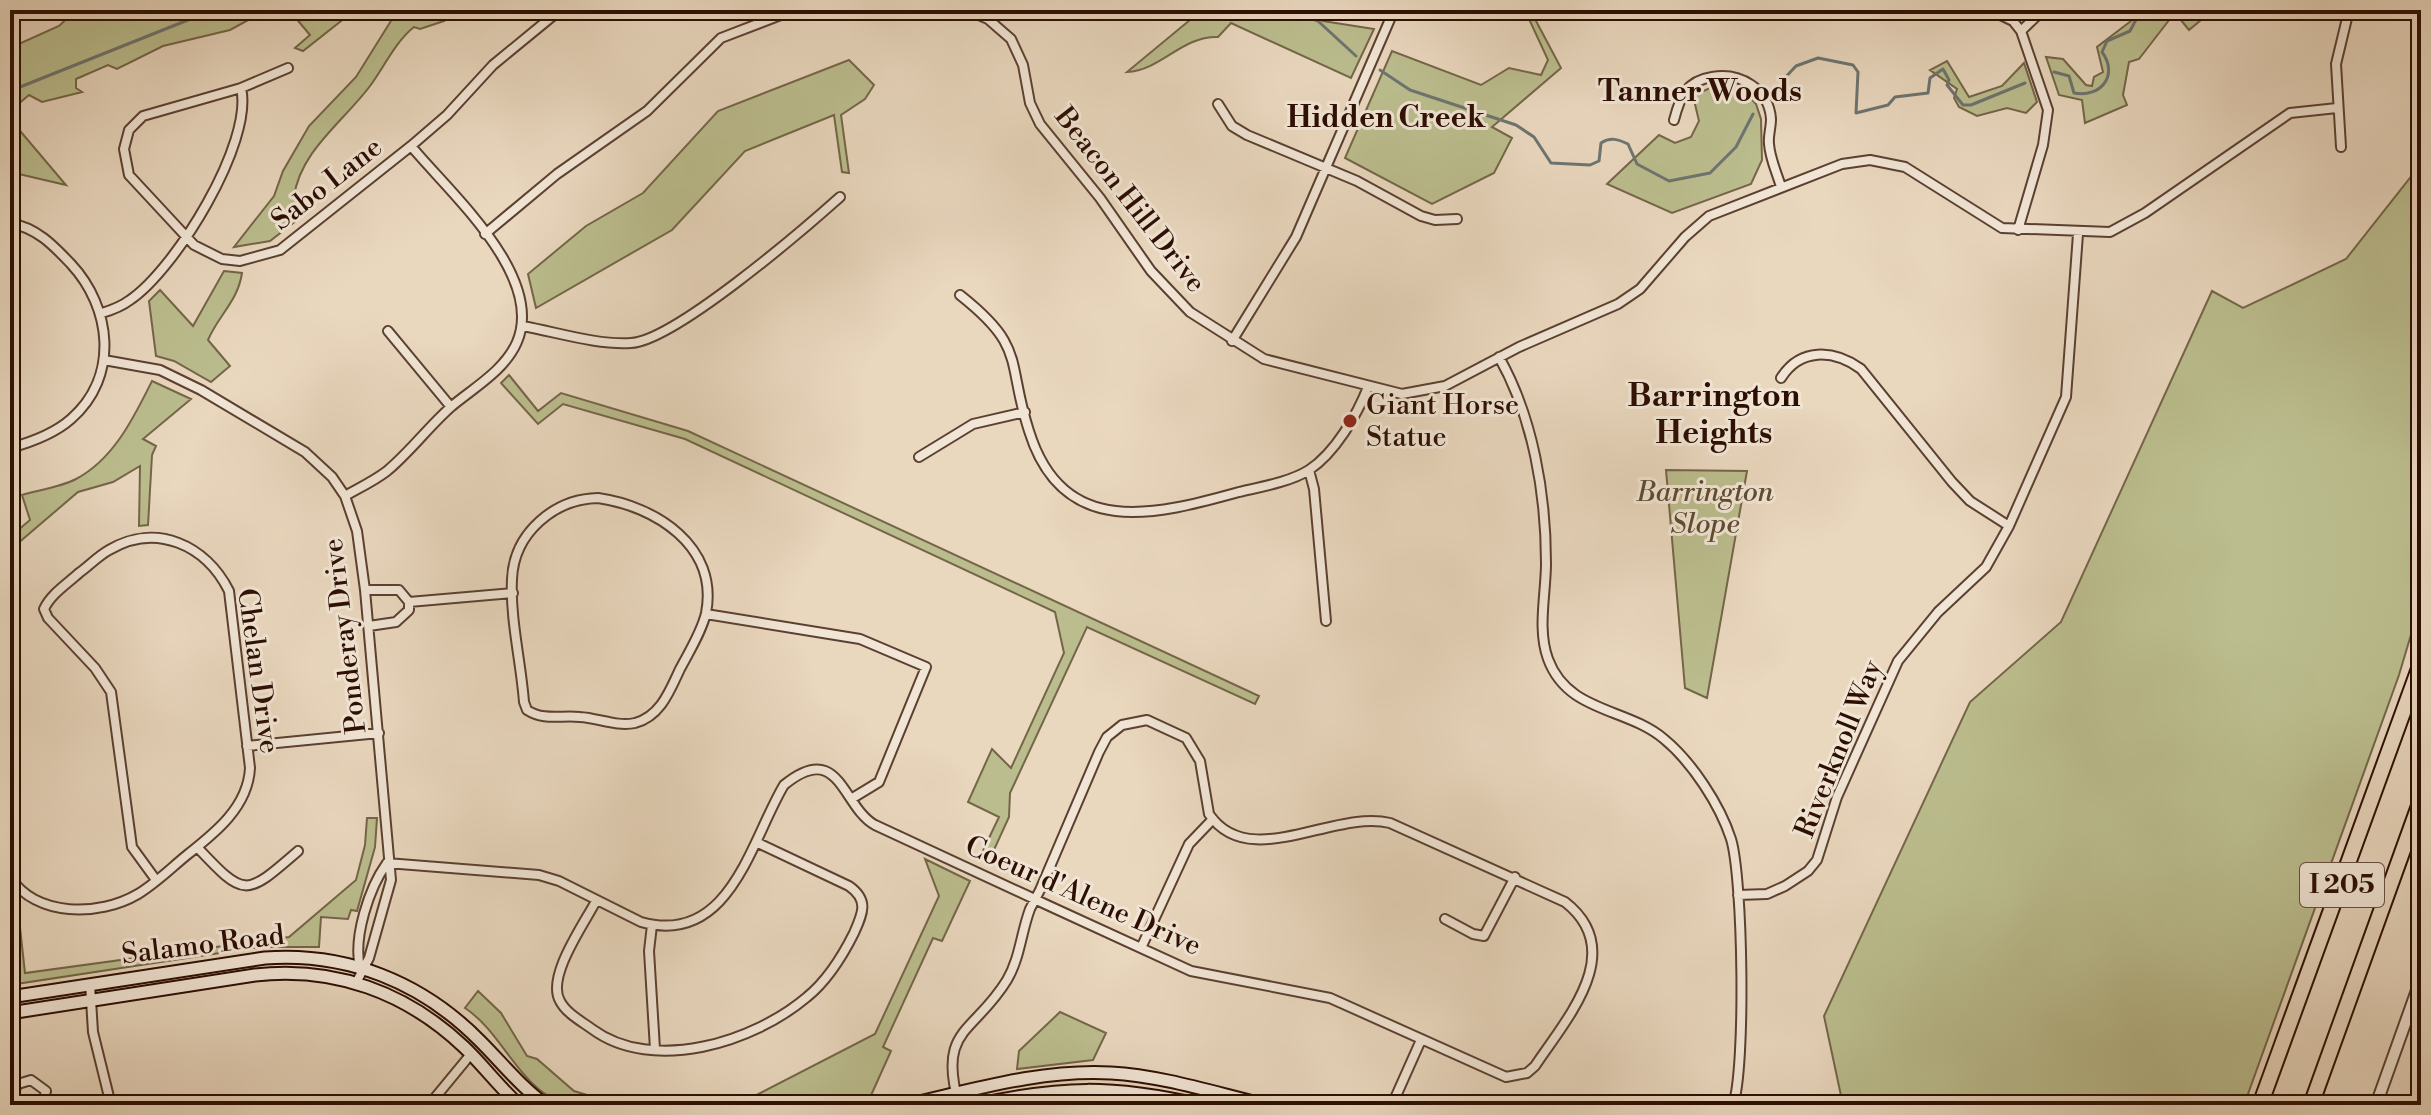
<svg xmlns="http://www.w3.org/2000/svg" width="2431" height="1115" viewBox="0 0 2431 1115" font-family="'Libre Bodoni',serif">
	<rect width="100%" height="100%" fill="#e9d7be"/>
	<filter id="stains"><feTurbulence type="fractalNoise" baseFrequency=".0025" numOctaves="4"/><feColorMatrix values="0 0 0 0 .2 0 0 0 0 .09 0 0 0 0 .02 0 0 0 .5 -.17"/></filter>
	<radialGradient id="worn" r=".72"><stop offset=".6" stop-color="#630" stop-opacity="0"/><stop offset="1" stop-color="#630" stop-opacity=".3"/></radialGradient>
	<path fill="#bbbd8e" stroke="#746648" stroke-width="2" d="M76 10H106L113 18 134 10H267L230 30 163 46 117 69 108 65 76 79V88L82 92 42 102 29 95 10 111V48L59 26Z
		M289 10H355L303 51 295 48 310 35Z
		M391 10H458L444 21 420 29 414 27C396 41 384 67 370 86 344 121 300 151 294 197L306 213 270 241 234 247 274 196 283 171 309 126 356 77 394 16Z
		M1202 10H1299L1323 21 1374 29 1351 78 1231 23 1218 37C1181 36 1162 70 1127 72Z
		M2135 10H2213L2189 30 2176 14 2173 15 2139 59 2129 62 2123 95 2127 105 2085 123 2082 100 2059 95 2046 57 2063 59 2086 85 2092 86 2094 77 2103 72 2097 47 2131 21Z
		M1529 19H1535L1561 68 1492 127 1512 138 1494 173 1432 204 1345 158 1392 51 1481 85 1509 68 1541 75 1548 60Z
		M849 60 874 85 865 99 841 115 849 173 842 172 834 115 745 151 672 230 536 308 528 274 586 226 643 193 718 111Z
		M1947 61 1969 97 2002 86 2024 63 2037 102 2026 113 2007 108 1977 116 1959 107 1954 98 1957 89 1930 70Z
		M1716 85 1743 90 1756 104 1761 119 1762 160 1751 184 1672 213 1607 184 1659 135 1675 143 1691 137 1699 121 1693 96Z
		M10 119 66 185 10 172Z
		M2421 164V601L2399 675 2244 1105H1843L1824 1016 1970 702 2061 622 2212 291 2243 308 2346 259Z
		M224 271 242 273C238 301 218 316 208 340L230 366 211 382 174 361 156 356 149 301 160 290 193 326Z
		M509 375 538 411 561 393 688 431 1259 696 1255 704 1087 627 1010 793 1009 817 988 863 979 859 999 817 968 802 992 749 1011 768 1064 653 1055 612 685 439 563 404 538 424 501 383Z
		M152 381 191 399 143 439 156 446 152 455 148 525 139 526 140 466 113 482 78 492 10 550V537L30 520 22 495C39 490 61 487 76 479 114 459 134 417 152 381Z
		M1666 470 1747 471 1707 698 1685 688Z
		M367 818H377L375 847 357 911 351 910 348 919 321 917 319 947H259L16 984 10 893 17 900 25 973 289 937 356 880 365 845Z
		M925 859 970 881 942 941 933 938 883 1047 891 1051 868 1102 852 1105H712L743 1102 875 1034 939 896Z
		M478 991 501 1013 527 1056 537 1059 574 1091 620 1105C604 1105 579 1110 564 1104 518 1087 503 1033 465 1008Z
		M1060 1012 1106 1033 1093 1060 1017 1069 1019 1051Z"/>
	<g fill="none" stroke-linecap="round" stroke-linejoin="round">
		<path stroke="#6d7470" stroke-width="3" d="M1241 10 1282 16 1291 10
			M1292 10 1318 21 1356 56
			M1380 70 1410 90 1516 125 1534 137 1551 163 1590 165 1599 161 1601 143C1610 137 1618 139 1628 144L1637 164 1669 181 1710 173 1736 147 1753 114
			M2054 72 2069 76 2074 93C2101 98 2119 75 2102 52L2107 41 2130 31 2141 10
			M10 91 213 10
			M1790 100V91L1783 90 1781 82 1796 66 1818 58 1853 65 1858 72 1856 113 1888 105 1895 97 1928 93 1930 78 1943 69 1949 80 1947 85 1963 105H1971L2025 83"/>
		<g stroke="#5b4031" stroke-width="12">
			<path id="minor" d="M967 10 988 19 1011 39 1023 65 1030 103 1040 124 1100 198 1151 271 1190 312 1264 359 1402 394 1445 386 1519 347 1618 304 1640 289 1685 237 1709 216 1842 164 1870 160 1905 167 2002 228 2110 232 2145 213 2290 113 2337 108
				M1463 10H1500
				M1990 10 2013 21 2021 31 2048 110 2043 145 2018 230
				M2021 31 2043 10
				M288 68 241 88 143 116 129 130 124 149 129 175 194 245 222 259 240 261 280 250 411 146 447 115 493 65 560 10
				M1218 104 1232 126 1247 135 1357 181 1421 216 1435 220 1457 219
				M1674 120C1680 97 1686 81 1712 77 1740 72 1769 89 1771 119 1771 128 1768 136 1769 144 1770 159 1777 173 1781 187
				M2341 147 2336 64 2349 10
				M10 223C37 228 53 245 71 264 111 307 120 376 71 419 54 434 32 442 10 448
				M485 234 557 174 647 111 721 38 794 10
				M960 295C1027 348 1006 360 1029 431 1063 540 1156 515 1239 492 1260 487 1290 482 1309 470 1335 453 1357 415 1368 387
				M102 313C112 310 122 306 130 300 175 270 254 142 241 88
				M522 326C557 332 595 345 631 343 674 341 803 230 840 197
				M388 331 451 407
				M1232 341 1296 237 1394 10
				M1499 357C1533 417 1546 494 1546 563 1546 594 1537 629 1548 659 1568 713 1626 707 1664 739 1692 762 1720 805 1731 839 1743 878 1746 1068 1733 1105
				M104 360 160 370 201 390 305 452 332 477 345 496 357 531 365 590 391 880 369 958 356 983
				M1781 378C1800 348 1833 349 1861 369L1952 482 1970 501 2009 526
				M919 457 973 424 1025 412
				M1309 470 1314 489 1326 621
				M345 496C359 488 374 481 387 471 411 451 429 426 452 406 475 387 505 370 517 342 545 276 450 193 411 146
				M598 498C655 506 719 546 706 613 702 631 689 652 680 669 670 690 661 716 635 723 617 727 598 718 580 717 561 715 544 721 527 710L524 702C521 662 510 619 512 579 514 533 554 499 598 498Z
				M365 590H399L409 602V610L396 622 369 626
				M409 602 513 593
				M706 614 860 639 926 667 879 782 851 799
				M247 746 379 733
				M197 847C245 898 245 897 298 851
				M387 863 539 875 559 881 641 922C730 947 751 840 784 785 840 739 842 807 875 825L1026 895 1045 904 1191 971 1330 998 1506 1077 1527 1073 1535 1066C1567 1018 1628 951 1565 902L1390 823C1334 809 1249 873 1209 814L1200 761 1186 738 1147 720 1122 725 1107 737 1099 752 1040 890 1030 909C1021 933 1020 958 1007 980 974 1034 937 1028 959 1105
				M10 877C36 917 99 917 138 894 156 883 171 868 187 855 215 833 248 807 250 768L229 591C206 545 156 522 109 550 98 556 89 566 79 573 67 584 51 594 44 609L48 618 95 668 111 692 132 847 156 880
				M1738 895 1767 894 1785 886 1808 871 1817 860 1837 797 1898 661 1938 612 1986 567 2009 526 2066 397 2078 234
				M596 901C584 924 546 977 560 1001 566 1013 581 1021 592 1029 653 1074 754 1042 807 997 828 980 842 957 854 933 863 913 869 900 849 886L756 842
				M1445 919 1473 934 1484 936 1515 877
				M652 925 649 951 655 1049
				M1141 948 1189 844 1213 819
				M360 968C353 937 369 888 387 863
				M90 984 93 1032 111 1105
				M10 1097 18 1084 31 1080 46 1091 42 1105
				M429 1105 471 1054
				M1392 1105 1421 1040"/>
		</g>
		<g stroke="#5b4031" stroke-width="14">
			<path id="tertiary" d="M2376 1105 2421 979"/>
		</g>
		<g stroke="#2c0e02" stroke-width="15">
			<path id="secondary" d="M10 997 265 958C347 952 422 982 480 1041 502 1063 521 1087 546 1105
				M10 1013 255 975C334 966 406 992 464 1047 483 1065 499 1087 519 1105
				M906 1105C973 1090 1041 1069 1111 1073 1163 1076 1215 1093 1266 1105
				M975 1105C1062 1086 1112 1085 1200 1105"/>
		</g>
		<g stroke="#2c0e02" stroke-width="18">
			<path id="motorway" d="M2260 1105 2421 663
				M2311 1105 2421 800"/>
		</g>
		<use href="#minor" stroke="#f1e5d5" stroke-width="8"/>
		<use href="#tertiary" stroke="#f1e5d5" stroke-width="10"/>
		<use href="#secondary" stroke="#f1e5d5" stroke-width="11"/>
		<use href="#motorway" stroke="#e9d7be" stroke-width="14"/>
	</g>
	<circle fill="#8f2418" stroke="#f1e5d5" stroke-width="3" cx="1350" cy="421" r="8"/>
	<g text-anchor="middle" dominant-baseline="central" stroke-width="6" stroke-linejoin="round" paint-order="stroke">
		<rect fill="#f1e5d5" stroke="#674e41" stroke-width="2" x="2300" y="863" width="84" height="44" rx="6"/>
		<g font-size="26" font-weight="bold" fill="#2c0e02">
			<text x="2342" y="885">I 205</text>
		</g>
		<g font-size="28" fill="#2c0e02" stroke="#f1e5d5">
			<text transform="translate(327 184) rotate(-38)">Sabo Lane</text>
			<text transform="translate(1130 200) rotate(52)">Beacon Hill Drive</text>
			<text transform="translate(345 636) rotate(-97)">Ponderay Drive</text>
			<text transform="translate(258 671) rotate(82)">Chelan Drive</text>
			<text transform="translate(1839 749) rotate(-68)">Riverknoll Way</text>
			<text transform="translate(1083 896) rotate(24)">Coeur d'Alene Drive</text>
			<text transform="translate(203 945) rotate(-7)">Salamo Road</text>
		</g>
		<g font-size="28" fill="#2c0e02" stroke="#f1e5d5" text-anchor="start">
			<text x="1366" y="405">Giant Horse<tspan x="1366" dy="32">Statue</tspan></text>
		</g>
		<g font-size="28" font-style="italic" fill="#5e4b33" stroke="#f1e5d5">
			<text x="1705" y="492">Barrington<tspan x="1705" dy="32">Slope</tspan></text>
		</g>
		<g font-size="30" font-weight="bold" fill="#2c0e02" stroke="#f1e5d5">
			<text x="1700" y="92">Tanner Woods</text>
			<text x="1386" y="118">Hidden Creek</text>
		</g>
		<g font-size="32" font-weight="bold" fill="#2c0e02" stroke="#f1e5d5">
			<text x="1714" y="396">Barrington<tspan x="1714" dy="37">Heights</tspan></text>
		</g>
	</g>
	<rect width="2431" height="1115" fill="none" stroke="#e9d7be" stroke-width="40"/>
	<rect x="12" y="12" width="2407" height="1091" fill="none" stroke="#2c0e02" stroke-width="4"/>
	<rect x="20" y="20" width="2391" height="1075" fill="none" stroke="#2c0e02" stroke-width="2"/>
	<rect width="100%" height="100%" filter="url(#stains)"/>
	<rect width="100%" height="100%" fill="url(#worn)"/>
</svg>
